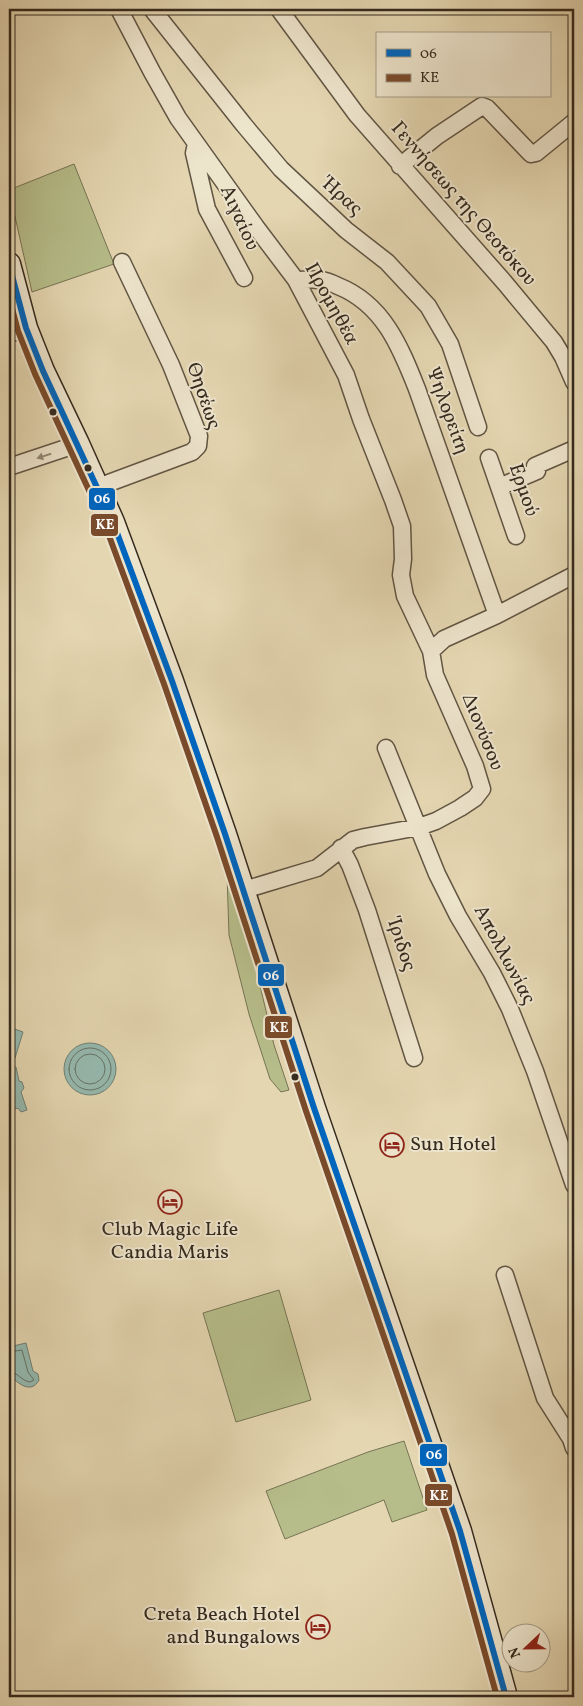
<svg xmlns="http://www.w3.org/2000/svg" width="583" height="1706" viewBox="0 0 583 1706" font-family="Vollkorn,serif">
	<rect width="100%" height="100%" fill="#e4d6b1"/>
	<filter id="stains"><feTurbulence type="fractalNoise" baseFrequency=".004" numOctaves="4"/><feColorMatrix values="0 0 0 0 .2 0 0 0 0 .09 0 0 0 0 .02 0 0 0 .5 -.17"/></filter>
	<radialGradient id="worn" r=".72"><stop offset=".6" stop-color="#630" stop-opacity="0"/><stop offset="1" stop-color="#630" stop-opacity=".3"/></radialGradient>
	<path fill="#b6bd8a" stroke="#767454" d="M74 164 114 264 32 292 9 190Z
		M227 874 254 960 274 1045 289 1090 281 1092 270 1079 249 1014 229 935Z
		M279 1290 311 1400 236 1422 203 1313Z
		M404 1441 427 1510 392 1522 384 1500 285 1539 266 1491 368 1452Z"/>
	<path fill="#95b9af" stroke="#6f8075" d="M9 1027 23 1032 15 1058 9 1060 12 1068 16 1067 19 1081 22 1082 24 1088 21 1092 27 1110 21 1112 18 1108 9 1111Z
		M64 1069a26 26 0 1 1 52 0a26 26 0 1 1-52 0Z
		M26 1343 33 1371 38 1374 39 1380C31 1395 17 1383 9 1374V1347Z"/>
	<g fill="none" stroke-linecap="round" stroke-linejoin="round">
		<path stroke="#657266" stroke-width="1" d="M69 1069a21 21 0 1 1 42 0a21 21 0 1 1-42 0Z
			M75 1069a15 15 0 1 1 30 0a15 15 0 1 1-30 0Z
			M9 1352 22 1350 28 1372 34 1380 30 1382C22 1381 17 1372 9 1371"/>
		<g stroke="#615543" stroke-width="19">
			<path id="minor" d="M119 9 152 72 178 118 256 227 296 280 346 375 361 419 393 500 402 526 403 559 401 575 405 596 431 651
				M152 9 244 125 281 169 346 230 387 262 428 306 450 344 478 427
				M279 9 357 115 505 283 554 342 563 357 574 382
				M196 144 194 153 207 209 244 278
				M400 166 437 136 482 106 487 108 531 154 536 153 574 122
				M296 280C304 280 312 279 320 280 326 280 332 283 338 286 383 304 400 346 417 389L497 615
				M9 334 26 328
				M489 458 516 536
				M9 467 78 444
				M98 487 192 452 198 446 199 436 171 365 122 262
				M499 487 537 471 535 466 574 449
				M386 748 437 874 458 916 492 973 510 1009 535 1071 574 1185
				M341 848 350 865 367 910 414 1058
				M244 890 317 868 353 840 365 837 419 827 436 821 460 808 475 798 482 789 475 766 435 675 431 651 444 639 497 615 574 575
				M505 1275 545 1398 571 1439 574 1448"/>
		</g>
		<g stroke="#352a1e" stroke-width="25">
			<path id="secondary" d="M9 264 26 328 43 371 78 444 113 522 172 681 225 834 314 1108 460 1531 506 1697"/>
		</g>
		<use href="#minor" stroke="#ede4cc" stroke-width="16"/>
		<use href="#secondary" stroke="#ede4cc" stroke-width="22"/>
		<g stroke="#ede4cc" stroke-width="10">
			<path id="bus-1" d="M9 264 26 328 43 371 113 522 172 681 225 834 314 1108 460 1531 506 1697"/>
		</g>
		<g stroke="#ede4cc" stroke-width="10">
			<path id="bus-2" d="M9 297 18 331 35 374 105 525 164 684 217 837 306 1111 452 1534 497 1697"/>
		</g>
		<use href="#bus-1" stroke="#0065bd" stroke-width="6"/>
		<use href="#bus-2" stroke="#7a4b2a" stroke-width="6"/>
	</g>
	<defs><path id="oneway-solid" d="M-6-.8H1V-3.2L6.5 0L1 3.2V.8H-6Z" transform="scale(1.25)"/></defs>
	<use fill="#918775" href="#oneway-solid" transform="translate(44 456) rotate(162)"/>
	<defs>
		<g id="hotel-ring" transform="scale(1.25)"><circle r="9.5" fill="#ede4cc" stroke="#8f2418" stroke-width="1.5"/><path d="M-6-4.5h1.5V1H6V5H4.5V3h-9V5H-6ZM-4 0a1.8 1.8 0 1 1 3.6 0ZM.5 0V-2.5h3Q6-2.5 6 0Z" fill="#8f2418"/></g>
	</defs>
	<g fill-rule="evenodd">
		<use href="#hotel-ring" x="392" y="1145"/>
		<use href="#hotel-ring" x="170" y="1202"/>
		<use href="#hotel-ring" x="318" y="1627"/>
	</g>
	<g fill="#352a1e" stroke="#ede4cc" stroke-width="2">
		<circle cx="53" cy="412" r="4.5"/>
		<circle cx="88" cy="468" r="4.5"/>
		<circle cx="295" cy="1077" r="4.5"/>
	</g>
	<g text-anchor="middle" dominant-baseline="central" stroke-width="4" stroke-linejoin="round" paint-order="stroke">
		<g font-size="20" fill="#352a1e" stroke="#ede4cc">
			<text transform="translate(342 197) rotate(42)">Ήρας</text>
			<text transform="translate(463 204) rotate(49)">Γεννήσεως της Θεοτόκου</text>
			<text transform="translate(239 218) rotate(66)">Αιγαίου</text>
			<text transform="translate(331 304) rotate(61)">Προμηθέα</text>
			<text transform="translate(203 396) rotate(71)">Θησέως</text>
			<text transform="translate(447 411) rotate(70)">Ψηλορείτη</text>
			<text transform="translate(523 490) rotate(71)">Ερμού</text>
			<text transform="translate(482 732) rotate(68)">Διονύσου</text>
			<text transform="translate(401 945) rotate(72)">Ίριδος</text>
			<text transform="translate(504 955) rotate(62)">Απολλωνίας</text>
		</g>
		<g font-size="20" fill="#352a1e" stroke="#ede4cc" text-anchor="start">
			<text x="410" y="1145">Sun Hotel</text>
			<text x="170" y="1230" text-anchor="middle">Club Magic Life<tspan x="170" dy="23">Candia Maris</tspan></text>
			<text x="300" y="1615" text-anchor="end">Creta Beach Hotel<tspan x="300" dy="23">and Bungalows</tspan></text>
		</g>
	</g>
	<g stroke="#ede4cc" stroke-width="2">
		<rect x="88" y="487" width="28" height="24" rx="5" fill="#0065bd"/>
		<rect x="90" y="513" width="29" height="24" rx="5" fill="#7a4b2a"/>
		<rect x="257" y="963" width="28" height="24" rx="5" fill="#0065bd"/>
		<rect x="264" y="1015" width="29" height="24" rx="5" fill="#7a4b2a"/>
		<rect x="419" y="1443" width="29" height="24" rx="5" fill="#0065bd"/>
		<rect x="424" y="1483" width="29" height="24" rx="5" fill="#7a4b2a"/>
	</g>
	<g font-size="14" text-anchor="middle" font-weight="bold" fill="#fff">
		<text x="102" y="503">06</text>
		<text x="105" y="529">KE</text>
		<text x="271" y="980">06</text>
		<text x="279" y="1032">KE</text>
		<text x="434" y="1459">06</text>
		<text x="439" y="1500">KE</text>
	</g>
	<rect width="583" height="1706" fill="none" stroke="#e4d6b1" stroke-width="30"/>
	<rect x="10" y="10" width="563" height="1686" fill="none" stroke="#352a1e" stroke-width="2.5"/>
	<rect x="15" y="15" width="553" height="1676" fill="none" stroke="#352a1e"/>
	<rect x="376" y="32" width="175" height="65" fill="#ede4cc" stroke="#a39a86"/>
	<rect x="386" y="49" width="25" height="8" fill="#0065bd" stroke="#a39a86"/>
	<text x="420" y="58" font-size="15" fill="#352a1e">06</text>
	<rect x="386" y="74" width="25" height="8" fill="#7a4b2a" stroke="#a39a86"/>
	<text x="420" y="82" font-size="15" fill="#352a1e">KE</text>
	<g transform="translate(526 1648) rotate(248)"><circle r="24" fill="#ede4cc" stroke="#a39a86"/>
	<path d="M0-4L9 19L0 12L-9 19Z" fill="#8f2418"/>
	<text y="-8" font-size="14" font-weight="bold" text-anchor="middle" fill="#352a1e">N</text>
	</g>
	<rect width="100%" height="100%" filter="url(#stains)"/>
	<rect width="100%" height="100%" fill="url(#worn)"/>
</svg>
